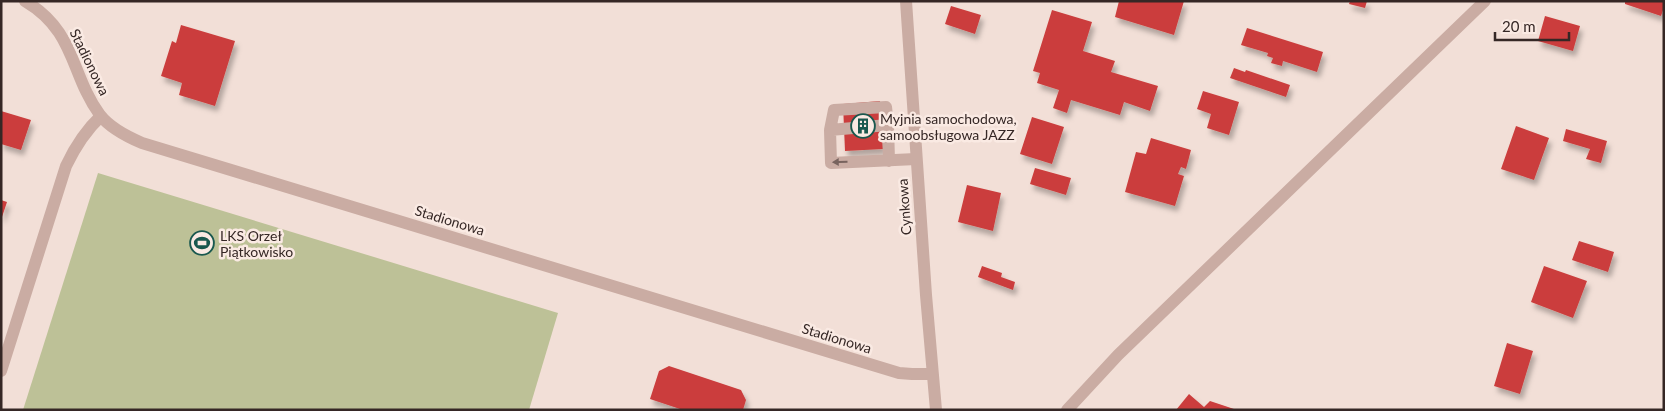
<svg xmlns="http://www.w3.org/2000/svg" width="1665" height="411" viewBox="0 0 1665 411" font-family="Lato,sans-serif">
	<defs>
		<filter id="shadow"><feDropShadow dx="3" dy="5.5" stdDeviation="2.5" flood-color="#0004"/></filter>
	</defs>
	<rect width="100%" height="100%" fill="#f2dfd7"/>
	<path fill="#bdc197" d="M98 173 558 313 529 410H23Z"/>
	<path fill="#cb3e3c" filter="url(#shadow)" d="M1119 1H1184L1174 35 1115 17Z
		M1350 1H1367L1365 8 1349 4Z
		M1625 1H1664V7L1661 16 1625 4Z
		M951 6 981 15 975 34 945 24Z
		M1052 10 1092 22 1083 51 1115 61 1111 72 1158 86 1150 111 1124 102 1120 115 1071 100 1067 113 1053 108 1059 90 1037 83 1040 73 1033 71Z
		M1545 16 1580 26 1573 51 1538 41Z
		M181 25 235 41 215 106 179 95 182 83 161 76 172 41 176 43Z
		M1247 28 1323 52 1317 72 1283 61 1282 66 1271 63 1273 58 1267 56 1268 53 1241 45Z
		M1234 68 1245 72 1246 70 1290 85 1286 97 1230 78Z
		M1203 91 1239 102 1229 135 1207 128 1211 114 1197 109Z
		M880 101 883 149 845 151 843 104Z
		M1 111 31 120 21 150 1 144Z
		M1032 117 1064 127 1052 164 1020 154Z
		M1516 126 1549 138 1534 180 1501 169Z
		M1566 129 1607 141 1601 163 1586 159 1590 149 1563 141Z
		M1151 138 1191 150 1186 169 1181 167 1178 174 1184 176 1175 206 1125 192 1136 152 1146 154Z
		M1035 168 1071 178 1066 195 1030 184Z
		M967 185 1001 193 993 231 958 222Z
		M1 200 7 202 2 217H1Z
		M1579 241 1614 252 1608 272 1572 260Z
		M982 266 1002 273 1001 277 1015 282 1013 290 978 277Z
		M1544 266 1587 281 1573 318 1531 302Z
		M1507 343 1533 351 1520 394 1494 386Z
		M669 366 741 390 746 400 743 410H683L650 399 659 371Z
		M1189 394 1204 407 1210 401 1237 410H1176Z"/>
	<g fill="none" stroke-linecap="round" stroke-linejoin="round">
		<path stroke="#caaca3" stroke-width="12" d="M830 130 834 110 886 107 888 125
			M889 161 888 125 830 130 831 163 916 159"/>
		<path stroke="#caaca3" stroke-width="12" d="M25 1C76 31 70 74 100 115 110 128 128 137 142 143L899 373 912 374H932
			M906 1 926 295 936 410
			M1 371 66 166C75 147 85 131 101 116"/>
		<path stroke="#caaca3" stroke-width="12" d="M1067 410 1118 355 1485 1"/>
	</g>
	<defs><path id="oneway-solid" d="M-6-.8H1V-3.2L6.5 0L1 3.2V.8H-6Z" transform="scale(1.25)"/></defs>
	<use fill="#78635e" href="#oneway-solid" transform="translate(840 162) rotate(179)"/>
	<defs>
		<g id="building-ring" transform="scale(1.25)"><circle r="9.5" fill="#faeae3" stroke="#19584e" stroke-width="1.5"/><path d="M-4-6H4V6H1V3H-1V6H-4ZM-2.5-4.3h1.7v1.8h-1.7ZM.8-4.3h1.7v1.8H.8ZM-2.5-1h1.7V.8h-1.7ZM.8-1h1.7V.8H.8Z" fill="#19584e"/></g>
		<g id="stadium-ring" transform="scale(1.25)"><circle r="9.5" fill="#faeae3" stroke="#19584e" stroke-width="1.5"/><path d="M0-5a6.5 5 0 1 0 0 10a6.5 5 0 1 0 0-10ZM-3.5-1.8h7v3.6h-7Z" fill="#19584e"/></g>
	</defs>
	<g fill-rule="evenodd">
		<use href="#building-ring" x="863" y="126"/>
		<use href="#stadium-ring" x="202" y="243"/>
	</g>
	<g text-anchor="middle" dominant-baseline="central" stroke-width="5" stroke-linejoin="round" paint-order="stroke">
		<g font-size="14" fill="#352725" stroke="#faeae3">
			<text transform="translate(90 62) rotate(64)">Stadionowa</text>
			<text transform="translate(904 207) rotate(-94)">Cynkowa</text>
			<text transform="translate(450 220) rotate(17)">Stadionowa</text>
			<text transform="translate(837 338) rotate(17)">Stadionowa</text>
		</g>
		<g font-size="14" fill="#352725" stroke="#faeae3" text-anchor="start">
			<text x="880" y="118">Myjnia samochodowa,<tspan x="880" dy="16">samoobsługowa JAZZ</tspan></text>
			<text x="220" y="235">LKS Orzeł<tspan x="220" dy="16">Piątkowisko</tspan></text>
		</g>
	</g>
	<rect width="1665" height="411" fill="none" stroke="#352725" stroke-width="5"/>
	<path d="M1495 32v8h74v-8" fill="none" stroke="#352725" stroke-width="2.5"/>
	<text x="1502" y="32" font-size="15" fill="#352725" stroke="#faeae3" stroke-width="4" paint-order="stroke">20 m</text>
</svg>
